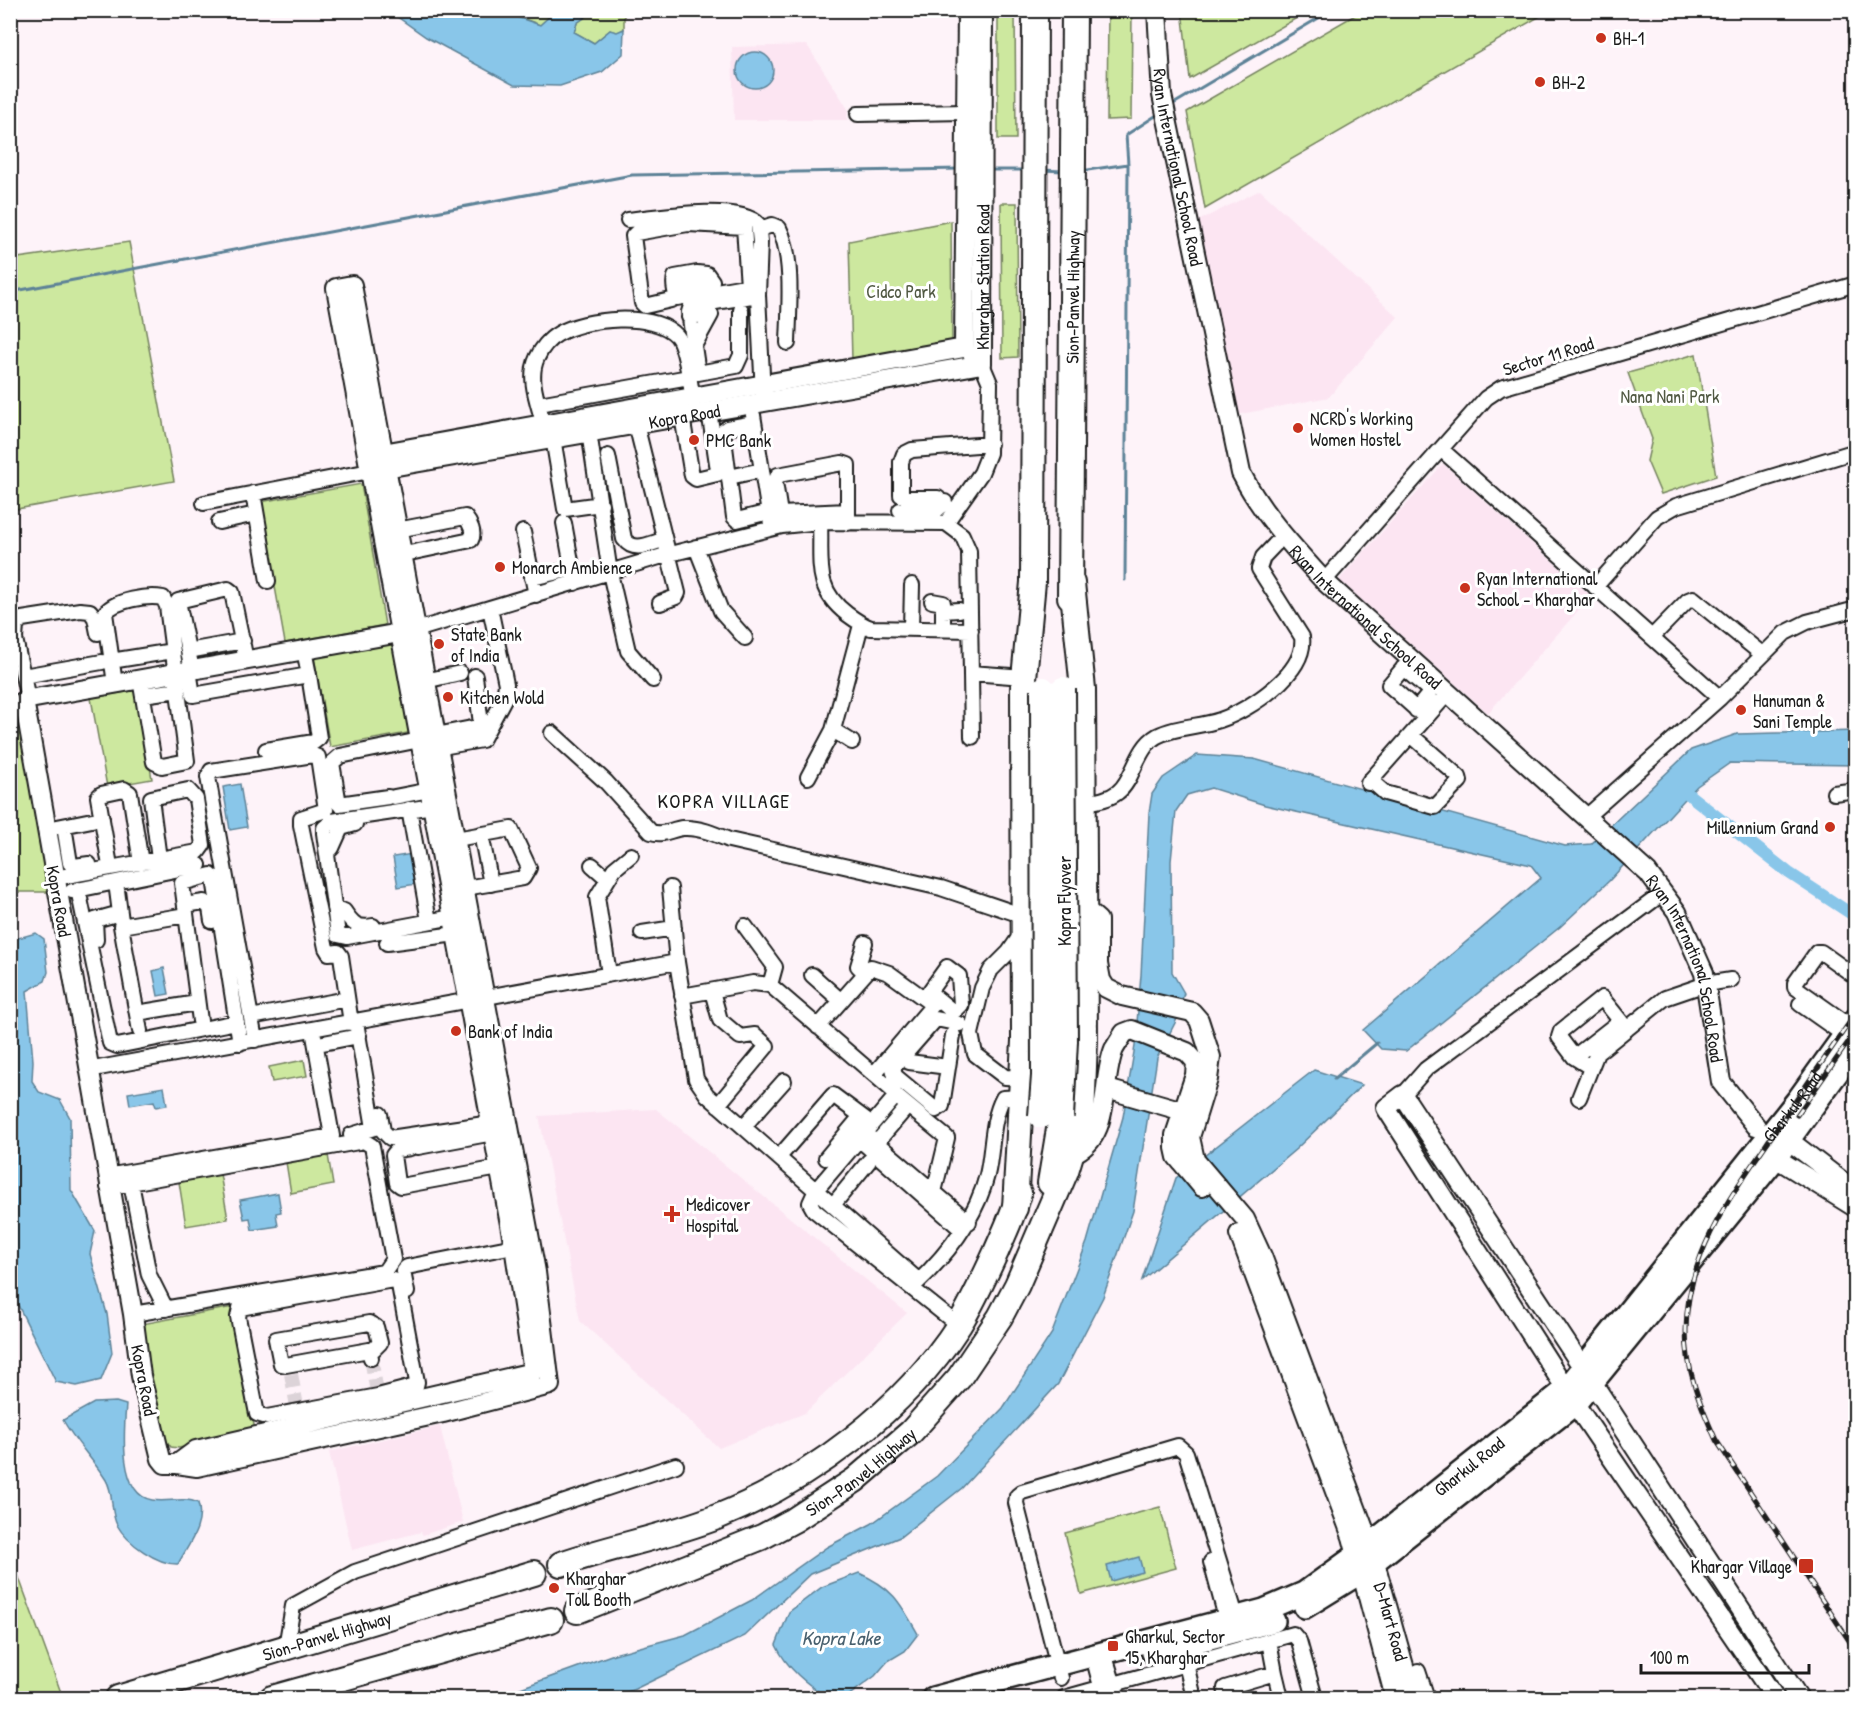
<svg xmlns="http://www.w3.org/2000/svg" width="1866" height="1709" viewBox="0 0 1866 1709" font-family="'Patrick Hand',sans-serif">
	<rect width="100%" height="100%" fill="#fef3f9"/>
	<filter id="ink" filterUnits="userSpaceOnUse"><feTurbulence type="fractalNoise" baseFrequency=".0167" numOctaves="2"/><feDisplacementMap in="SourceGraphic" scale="12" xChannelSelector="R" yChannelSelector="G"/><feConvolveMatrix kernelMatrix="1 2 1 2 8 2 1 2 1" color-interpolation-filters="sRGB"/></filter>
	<g filter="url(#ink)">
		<path fill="#fce5f2" d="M807 45 848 109 847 120H734L732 47Z
			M1260 190 1398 317 1329 397 1236 415 1198 221Z
			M1443 464 1591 596 1488 713 1339 580Z
			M656 1109 907 1313 805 1413 719 1448 580 1321 539 1116Z
			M440 1426 463 1522 423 1535 421 1532 352 1550 329 1452Z"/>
		<path fill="#cde89f" stroke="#74825e" stroke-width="1.5" d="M1182 10H1309V11L1190 79Z
			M510 11H552V14L540 25 517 16Z
			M594 11H624V29L617 33 610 30 594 43 574 32 577 23Z
			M998 11H1015L1016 139H998Z
			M1108 11H1132L1131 119 1107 120Z
			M1362 11H1549L1205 209 1187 112Z
			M1001 203H1017L1018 357 1002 358Z
			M951 221 952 341 852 360 849 241Z
			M129 242 174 481 11 510V259Z
			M1696 354 1716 476 1661 494 1647 461 1652 439 1628 373Z
			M361 484 385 625 285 643 260 502Z
			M397 642 413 732 330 747 314 657Z
			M137 690 152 779 107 787 91 698Z
			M16 705 51 892H11L10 706Z
			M304 1060 307 1076 272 1082 269 1067Z
			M328 1155 333 1185 291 1193 286 1162Z
			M220 1174 228 1219 186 1226 179 1182Z
			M233 1307 255 1431 179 1448 171 1447 161 1434 142 1324Z
			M1160 1507 1176 1568 1081 1594 1065 1533Z
			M11 1556 63 1698H11Z"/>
		<path fill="#89c6e9" stroke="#5d8297" stroke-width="1.5" d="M389 11H510L517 17 540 25 552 14V11H594L577 23 574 32 594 43 610 30 617 32 624 29 623 54 602 72 560 86 514 85 426 37Z
			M737 70a18 18 0 1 1 36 0a18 18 0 1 1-36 0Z
			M1855 731V765L1730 763 1697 786 1609 881 1560 927 1406 1051 1381 1049 1363 1030 1541 878 1531 865 1265 805 1211 788 1187 795 1176 811 1171 861 1172 972 1184 993 1176 1021 1157 1058 1133 1211 1103 1297 1058 1384 962 1488 900 1537 810 1574 745 1636 635 1689 612 1698H493L614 1654 685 1635 752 1600 827 1547 871 1524 937 1476 1003 1408 1052 1333 1087 1242 1123 1117 1135 1046 1141 975 1149 813 1152 794 1163 778 1197 755 1254 759 1565 846 1591 844 1691 750 1737 734Z
			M240 784 247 827 230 830 223 787Z
			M412 854 417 884 398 887 393 857Z
			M36 933 44 939 48 972 45 981 27 991 33 1061 32 1081 39 1092 60 1100 70 1118 71 1190 95 1231 90 1254 107 1314 112 1353 101 1380 77 1386 56 1382 11 1291V940Z
			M164 968 169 994 158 996 153 971Z
			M1314 1070 1362 1085 1296 1149 1142 1280 1176 1178Z
			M164 1087 167 1105 156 1107 154 1101 130 1105 128 1093Z
			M278 1193 281 1212 276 1213 278 1226 252 1230 250 1218 244 1219 240 1200Z
			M116 1402 126 1405C124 1429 118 1495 152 1500 168 1503 183 1496 198 1503 205 1525 188 1545 178 1564 158 1565 127 1543 117 1525 110 1512 114 1493 106 1480 93 1459 75 1442 63 1420L94 1403Z
			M1139 1557 1143 1572 1111 1581 1107 1566Z
			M859 1573C893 1588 900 1602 918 1634L905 1651 888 1661 875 1676 848 1696 828 1698C807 1684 787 1669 776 1645L789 1612 822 1587Z"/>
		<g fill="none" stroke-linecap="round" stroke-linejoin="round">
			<path stroke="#5d8297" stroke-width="3" d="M1170 106 1332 10
				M988 170H1024
				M1042 170 1063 171
				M1081 171 1128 164 1126 135 1160 113
				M10 292 632 175 961 169
				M1125 580 1128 165
				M1334 1079 1377 1043"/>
			<path stroke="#89c6e9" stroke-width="12" d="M1683 790 1789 873 1856 917"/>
			<path stroke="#dcd3d8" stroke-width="14" stroke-dasharray="14 7" stroke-linecap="butt" d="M371 1358 377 1392
				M291 1374 297 1406"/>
			<g stroke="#1c1c1c" stroke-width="18">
				<path id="street" d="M858 114 966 112
					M628 220C655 217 740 203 758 224L760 241 758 295 763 394
					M760 229 772 225 779 228C794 257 789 310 788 343
					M675 289 712 281 707 274 697 273 675 277C673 283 675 292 677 298L756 284
					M671 300 645 306 642 303 633 236 636 233 688 224 744 227 748 286
					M741 310V355L736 366 698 373 689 312 691 306 758 295
					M689 317 710 313 711 315 694 346
					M539 404 689 377
					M753 415 770 520
					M682 416 692 476 696 479 717 474 718 470 709 411
					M754 423 727 428 723 431 734 517 737 520 769 512
					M636 424 678 593 676 597 660 603
					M588 425 610 573 628 651 653 680
					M544 426C539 405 527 379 537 358 541 349 549 339 558 334 585 318 654 311 677 336 686 347 690 384 693 399
					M553 438 565 509 601 504
					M1442 450 1720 698
					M608 456 624 539C634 553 649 544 663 540
					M729 477 762 470
					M253 493 268 581
					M938 498H907L901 495V462L904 454 912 450 990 444
					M204 503 370 471
					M900 510 936 511 945 502
					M780 514 848 511
					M219 522 256 514
					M820 522C822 562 813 588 847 614 855 620 862 625 871 628L971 630
					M564 523 575 583
					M946 523 981 473 989 453 990 383 982 364 964 348
					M782 526 775 482 778 475 842 463 848 465V523
					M397 530 465 517C470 523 475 533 471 540L400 555
					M523 532 536 595
					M696 547 721 611 745 638
					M532 578 563 571
					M1324 581 1486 398 1501 388 1856 284
					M1595 587 1657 517 1676 506 1856 451
					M932 601 943 603V629
					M943 611 959 610
					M911 629 912 585
					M416 630 666 555 782 526 820 522 946 523 962 535 969 551 972 737
					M1652 637 1688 600 1693 598 1763 655
					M188 651 243 641
					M1411 659 1389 685 1426 718
					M111 661 173 651
					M1403 668 1429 690V694L1416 710
					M192 670 178 601 228 589 232 592 246 660
					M189 671 193 695 309 675 304 650
					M971 673 1024 677
					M23 676 102 662
					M425 681 460 673
					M115 684 105 613C115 600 147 595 163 598L167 606 187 761 162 766 154 762 140 679
					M143 695 178 690
					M28 699 15 639 16 625 22 619 80 610 90 611 95 618 98 633
					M833 730 852 742
					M552 733 606 782 651 832C664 836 671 829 683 828 699 827 715 834 729 840L941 888 1024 916
					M436 735 477 727 481 724 475 676
					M430 749 482 740 504 699 506 684 490 608
					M266 750 314 742 319 738 309 675
					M808 777 833 730 861 625
					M1370 780 1385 793 1435 807 1460 781 1459 777 1411 735
					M1368 783 1448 693
					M1834 793 1856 790
					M388 797 339 804 332 763 340 756 420 740
					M394 797 430 790
					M1083 803C1096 801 1108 800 1118 792 1134 780 1136 748 1157 736 1176 726 1200 727 1220 720 1250 710 1307 672 1302 637L1259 569 1263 557 1283 536
					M440 805 332 821 324 828V833L338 935 347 937 453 917
					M409 809 429 921
					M1586 817 1720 698 1785 633 1807 622 1856 609
					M64 826 70 863 74 866 89 864
					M57 827 102 818
					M481 834 491 884
					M456 839 511 829 529 868 523 878 465 888
					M327 853 332 848 341 828 355 824
					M109 860 98 797 101 794 124 789 130 793 141 863
					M592 865 608 879
					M55 878 198 852 203 845 196 799 188 790 151 798 159 859
					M670 888 677 962
					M78 889 110 1043 117 1046 237 1022
					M117 890 121 921
					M72 891 199 865
					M185 905 204 902 210 908 212 921
					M334 908 344 911C352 923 357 929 373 926
					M745 926 775 967 770 985
					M642 933 674 928
					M1022 933 1009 952 991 970 982 988 971 1034 975 1054 1005 1077 1024 1078
					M96 940 95 920 120 913
					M387 943 456 934
					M947 967 959 976 961 1005 956 1010H951L929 992Z
					M865 973 858 966 865 943
					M609 974 597 897 614 869 631 855
					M812 975 841 1001
					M712 991 720 1020 740 1037 755 1035 767 1046 718 1105
					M682 996 753 983 770 985 892 1090 896 1096 816 1190 810 1203 814 1210 958 1325
					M1800 1004 1844 1035
					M137 1013 197 1003
					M251 1017 347 999
					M200 1021 182 883 211 875 214 879 240 1043
					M1850 1026 1795 987V983L1817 952H1821L1856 977
					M818 1027 871 967 889 973 933 1005
					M140 1031 121 926 186 915
					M953 1035 942 1106 936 1110 895 1076 893 1068 936 1019 960 1024
					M255 1040 208 777 211 771 313 755 318 757 326 810 301 818V825L326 948 329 953 338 952 341 956 351 1023
					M323 1043 359 1036
					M1574 1057 1620 1021
					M909 1062 948 1067
					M1590 1067 1574 1057 1559 1037 1561 1031 1602 998 1627 1029
					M88 1070 677 962 696 1079 707 1095 919 1281
					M874 1074 937 1000
					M1403 1095 1426 1069 1663 893
					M1579 1098 1597 1053 1665 998 1706 984 1731 980
					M380 1114 383 1131 390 1138 491 1123
					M744 1126 784 1081
					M865 1133 934 1192 947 1138 896 1096
					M351 1135 374 1128 356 1022
					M860 1140 962 1230
					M877 1142 908 1106
					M418 1147 493 1133
					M410 1148 397 1150 393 1155 397 1183 401 1186 499 1168
					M779 1157 833 1095 872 1124
					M826 1158 861 1116
					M107 1176 332 1136 313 1030
					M131 1183 149 1275 166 1309
					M108 1187 364 1141 372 1146 393 1259 384 1272 133 1314
					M934 1192 969 1222
					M833 1205 869 1161
					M393 1280 399 1285 417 1382 416 1386 378 1396 267 1417 257 1414 238 1317 240 1308Z
					M914 1286C947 1255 976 1219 987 1175 993 1151 991 1120 1003 1098L1022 1097
					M407 1292 403 1271 407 1267 514 1246
					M369 1350 374 1349 380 1343 376 1327 369 1323 276 1339 281 1364 286 1365 369 1350 371 1358
					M1211 1562 1226 1618
					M1269 1641 1275 1673
					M286 1647 293 1606 355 1572 676 1465
					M1104 1653 1118 1698
					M1093 1656 1104 1698
					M1186 1664 1194 1698
					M1418 1671 1427 1698
					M1061 1678 1016 1503 1017 1496 1022 1492 1178 1446 1186 1453 1236 1616
					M1064 1698 1293 1634 1299 1641 1315 1698
					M1227 1698 1225 1688 1275 1673 1281 1698"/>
			</g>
			<g stroke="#1c1c1c" stroke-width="22">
				<g id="secondary">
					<path id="s1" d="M1157 10 1162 95 1241 473C1262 514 1293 547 1324 581L1648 873 1677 912 1704 973 1721 1082 1756 1126"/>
					<path d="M352 285 536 1272 550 1385 443 1413 197 1467 177 1464 196 1450 533 1372 514 1246 336 288Z"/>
					<path d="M372 455 964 348 967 10"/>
					<path id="s2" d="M374 470 982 364 983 10"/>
					<path id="s3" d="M1079 913H1090L1098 920V964L1101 980 1106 988 1122 996 1192 1012 1199 1020 1211 1057 1208 1079 1190 1137 1195 1160 1245 1219 1262 1256 1370 1545 1413 1698"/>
					<path d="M1107 1089 1183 1111"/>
					<path d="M1778 1132 1856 1192"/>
					<path d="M1766 1152 1856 1208"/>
					<path d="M1072 1154C1113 1137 1100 1083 1114 1049 1117 1044 1121 1038 1124 1033L1132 1030 1187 1052 1196 1062 1195 1075 1175 1135V1148L1177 1157 1202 1187"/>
					<path d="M1239 1234 1352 1537 1395 1698"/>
					<path d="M1592 1382 1799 1698"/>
					<path d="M1566 1389 1386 1108 1403 1095 1583 1368"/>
					<path d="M1575 1404 1775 1698"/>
					<path d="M177 1464H165L161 1459 141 1376 133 1314 24 700 411 631"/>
				</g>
			</g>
			<g stroke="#1c1c1c" stroke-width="26">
				<g id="primary">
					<path d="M1305 1607 1360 1573 1575 1404 1775 1159 1856 1047"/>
					<path d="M1153 1653 1274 1621"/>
					<path id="s4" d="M933 1698 1264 1610 1304 1593 1355 1556 1566 1389 1799 1098 1856 1019"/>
				</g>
			</g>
			<g stroke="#1c1c1c" stroke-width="28">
				<g id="highway">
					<path id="s5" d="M1070 597 1074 10"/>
					<path d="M1050 1183 1061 1117"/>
					<path d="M1015 1208 1024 1041 1023 689 1033 582 1035 10"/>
					<path d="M561 1564C612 1546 666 1537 717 1517 810 1480 904 1410 959 1325 973 1302 985 1276 996 1252 1004 1233 1014 1214 1019 1193"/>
					<path id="s6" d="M577 1611 762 1537 794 1520 855 1480 911 1432 959 1378 1000 1317 1017 1285 1066 1171 1082 1118 1085 1041 1083 689 1072 583"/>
					<path id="s7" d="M118 1698 534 1573"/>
					<path d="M272 1698 551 1620"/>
				</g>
			</g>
			<use href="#street" stroke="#fff" stroke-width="14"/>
			<use href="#secondary" stroke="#fff" stroke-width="18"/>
			<use href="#primary" stroke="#fff" stroke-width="21"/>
			<use href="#highway" stroke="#fff" stroke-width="24"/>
			<g stroke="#1c1c1c" stroke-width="5">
				<path id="rail" d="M1856 1013C1829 1052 1802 1091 1776 1130 1734 1191 1686 1253 1686 1331 1686 1370 1700 1405 1716 1440L1856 1651
					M1797 1115 1856 1031"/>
			</g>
			<use href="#rail" stroke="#fff" stroke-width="3" stroke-dasharray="9" stroke-linecap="butt"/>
			<g stroke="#1c1c1c" stroke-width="28" stroke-linecap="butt">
				<path id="highway-bridge" d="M1041 1116 1044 1076 1043 689
					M1061 1117 1065 1041 1063 689"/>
			</g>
			<use href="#highway-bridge" stroke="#fff" stroke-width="24"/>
		</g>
	</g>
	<g fill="#c8321e" stroke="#fff" stroke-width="2">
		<circle cx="1601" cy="38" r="6"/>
		<circle cx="1540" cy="82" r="6"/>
		<circle cx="1298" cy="428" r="6"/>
		<circle cx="694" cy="440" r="6"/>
		<circle cx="500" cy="567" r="6"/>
		<circle cx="1465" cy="588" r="6"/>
		<circle cx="439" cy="644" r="6"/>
		<circle cx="448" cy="697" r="6"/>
		<circle cx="1741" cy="710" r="6"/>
		<circle cx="1830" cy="827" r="6"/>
		<circle cx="456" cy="1031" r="6"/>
		<path d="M669 1205h6v6h6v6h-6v6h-6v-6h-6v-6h6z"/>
		<rect x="1798" y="1558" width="16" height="16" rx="3"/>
		<circle cx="554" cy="1588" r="6"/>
		<rect x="1107" y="1640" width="12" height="12" rx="3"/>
	</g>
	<g text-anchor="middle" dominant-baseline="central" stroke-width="6" stroke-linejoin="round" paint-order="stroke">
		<g font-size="18" fill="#1c1c1c" stroke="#fff" text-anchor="start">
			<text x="1613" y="38">BH-1</text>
			<text x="1552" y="82">BH-2</text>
			<text x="1310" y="418">NCRD's Working<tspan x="1310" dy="21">Women Hostel</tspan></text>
			<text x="706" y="440">PMC Bank</text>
			<text x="512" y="567">Monarch Ambience</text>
			<text x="1477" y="578">Ryan International<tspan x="1477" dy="21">School - Kharghar</tspan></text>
			<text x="451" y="634">State Bank<tspan x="451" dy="21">of India</tspan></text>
			<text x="460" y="697">Kitchen Wold</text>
			<text x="1753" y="700">Hanuman &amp;<tspan x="1753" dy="21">Sani Temple</tspan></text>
			<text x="1818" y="827" text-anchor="end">Millennium Grand</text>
			<text x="468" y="1031">Bank of India</text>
			<text x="686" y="1204">Medicover<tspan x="686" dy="21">Hospital</tspan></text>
			<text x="1792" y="1566" text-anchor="end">Khargar Village</text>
			<text x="566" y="1578">Kharghar<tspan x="566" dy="21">Toll Booth</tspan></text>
			<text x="1125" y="1636">Gharkul, Sector<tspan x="1125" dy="21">15, Kharghar</tspan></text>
		</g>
		<g font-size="18" fill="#1c1c1c" stroke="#fff">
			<text stroke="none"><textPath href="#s1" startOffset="159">Ryan International School Road</textPath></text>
			<text stroke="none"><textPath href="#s2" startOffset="704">Kharghar Station Road</textPath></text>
			<text stroke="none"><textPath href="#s5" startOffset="300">Sion-Panvel Highway</textPath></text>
			<text transform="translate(1548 356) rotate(-17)">Sector 11 Road</text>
			<text stroke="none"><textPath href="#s2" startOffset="315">Kopra Road</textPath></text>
			<text stroke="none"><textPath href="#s1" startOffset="663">Ryan International School Road</textPath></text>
			<text transform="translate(59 901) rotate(80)">Kopra Road</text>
			<text transform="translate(1064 901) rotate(-90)">Kopra Flyover</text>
			<text stroke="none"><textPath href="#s1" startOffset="1149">Ryan International School Road</textPath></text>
			<text stroke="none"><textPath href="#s4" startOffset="1080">Gharkul Road</textPath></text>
			<text transform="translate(144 1380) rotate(79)">Kopra Road</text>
			<text stroke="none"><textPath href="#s4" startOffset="594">Gharkul Road</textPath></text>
			<text stroke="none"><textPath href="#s6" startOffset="318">Sion-Panvel Highway</textPath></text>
			<text stroke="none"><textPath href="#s3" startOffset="843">D-Mart Road</textPath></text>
			<text stroke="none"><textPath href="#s7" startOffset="218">Sion-Panvel Highway</textPath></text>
		</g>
		<g font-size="18" fill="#515943" stroke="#fff">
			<text x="901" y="291">Cidco Park</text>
			<text x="1670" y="396">Nana Nani Park</text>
		</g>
		<g font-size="20" letter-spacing="1.5" fill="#1c1c1c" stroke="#fff">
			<text x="724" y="800">KOPRA VILLAGE</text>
		</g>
		<g font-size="20" font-style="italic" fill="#48606e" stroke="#fff">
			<text x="841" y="1637">Kopra Lake</text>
		</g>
	</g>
	<rect width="1866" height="1709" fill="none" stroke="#fff" stroke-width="36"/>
	<rect x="18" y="18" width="1830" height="1673" fill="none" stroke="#1c1c1c" stroke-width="2" filter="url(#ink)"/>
	<path d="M1641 1664v9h168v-9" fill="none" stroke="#1c1c1c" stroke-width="3"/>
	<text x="1650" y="1664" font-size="18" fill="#1c1c1c" stroke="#ffffff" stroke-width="4.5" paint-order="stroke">100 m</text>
</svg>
